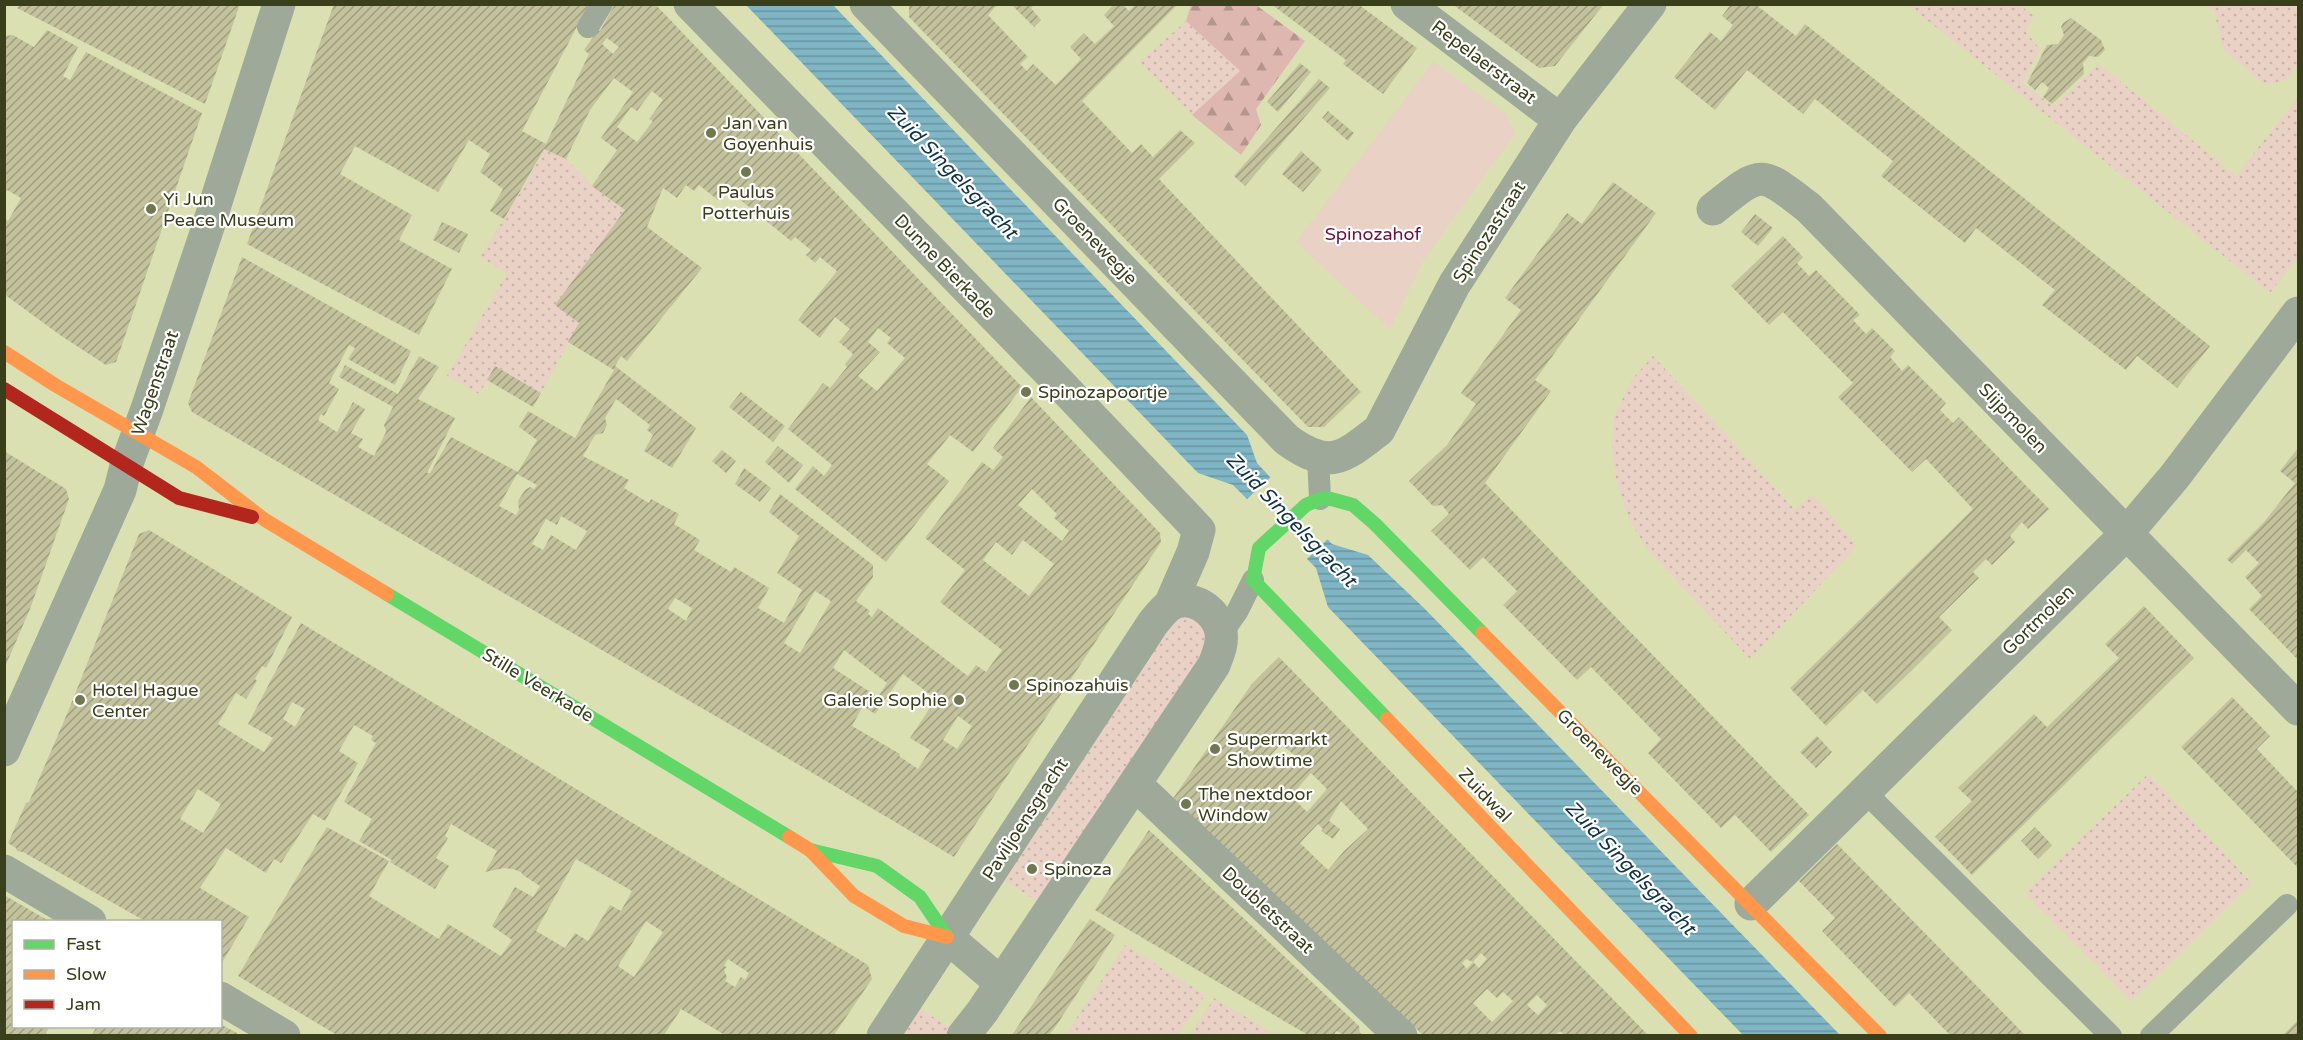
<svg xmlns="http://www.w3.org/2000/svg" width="2303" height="1040" viewBox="0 0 2303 1040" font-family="'Varela Round',sans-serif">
	<defs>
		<pattern id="grass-dots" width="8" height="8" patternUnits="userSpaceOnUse" patternTransform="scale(1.5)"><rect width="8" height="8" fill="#e9d1c5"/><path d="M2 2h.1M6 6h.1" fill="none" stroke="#c9b4a9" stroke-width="1.8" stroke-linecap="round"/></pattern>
		<pattern id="forest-firs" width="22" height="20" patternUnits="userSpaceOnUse" patternTransform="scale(1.5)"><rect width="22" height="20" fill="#deb7b1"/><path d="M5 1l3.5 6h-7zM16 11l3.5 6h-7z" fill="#b5968f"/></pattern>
		<pattern id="water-rules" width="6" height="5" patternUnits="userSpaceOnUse" patternTransform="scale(1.5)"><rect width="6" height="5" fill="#7fb5c5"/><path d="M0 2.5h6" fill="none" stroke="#69959f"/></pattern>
		<pattern id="building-hatch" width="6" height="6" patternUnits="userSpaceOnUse" patternTransform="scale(1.5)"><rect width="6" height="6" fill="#c3c29d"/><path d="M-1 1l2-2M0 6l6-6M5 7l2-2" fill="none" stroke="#9f9f7f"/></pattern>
	</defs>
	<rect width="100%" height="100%" fill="#dae0b2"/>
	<path fill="url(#grass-dots)" d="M1908 5H2020L2034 16 2025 31 2040 49 2022 83 2053 106 2099 64 2236 176 2298 97V257L2270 293Z
		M2205 5H2298V64L2286 80 2265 85 2224 50 2214 12Z
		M1186 21 1241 71 1192 115 1140 62Z
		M544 149 566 159 592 186 625 210 579 323 541 393 496 366 479 394 447 376 507 273 480 257 529 178Z
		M1653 356 1794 509 1813 495 1857 546 1750 659 1646 548 1629 519 1616 480 1612 446 1614 417 1632 379Z
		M1170 605 1221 634 1051 910 991 872Z
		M2148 774 2252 883 2131 1001 2026 895 2029 889Z
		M1125 945 1205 995 1179 1035 1075 1036 1068 1031Z
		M1214 998 1276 1035H1190Z
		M916 1006 952 1029 948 1035 897 1036Z"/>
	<path fill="url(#forest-firs)" d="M1191 5H1256L1305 41 1256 109 1261 125 1241 155 1192 115 1240 71 1186 21Z"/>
	<path fill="#e9d1c5" d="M1433 62 1505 113 1515 133 1422 262 1390 329 1296 242Z"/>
	<path fill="url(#water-rules)" d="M746 5H833L1247 435 1257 463 1332 544 1368 555 1425 609 1840 1035H1743L1328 607 1316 568 1233 485 1198 473Z"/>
	<path fill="#dae0b2" d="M1273 475 1330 537 1305 561 1245 501Z"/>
	<path fill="url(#building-hatch)" fill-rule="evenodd" d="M20 4H240L205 104 17 8Z
		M334 4H589L522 131 546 144 589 54 584 50 598 30 600 31 615 4H655L1022 387 973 452 950 435 927 464 949 481 886 562 795 489 813 466 824 476 832 465 788 429 823 383 830 388 847 367 845 364 853 354 839 342 850 329 835 317 820 338 798 320 837 271 820 257 815 263 806 255 811 250 795 237 791 241 727 189 718 200 699 185 694 191 686 185 677 198 663 188 647 227 702 268 627 361 621 356 615 366 696 428 672 468 644 451 653 435 647 430 650 425 616 399 605 418 607 425 603 433 595 435 583 456 629 480 624 488 649 503 651 499 679 514 674 524 700 540 694 550 731 572 734 567 769 588 758 608 784 623 802 590 777 573 799 536 769 512 780 494 873 565V577L856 601 870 611 868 614 872 617 878 608 968 676 976 665 986 672 1002 650 940 602 965 570 925 538 982 462 993 470 1003 457 993 448 1031 397 1160 533 1161 542 954 857 767 746 192 412 188 403 242 257 411 351 395 385 348 359 355 348 349 345 329 383 339 389 324 416 321 414 318 420 337 432 353 402 365 409 351 433 363 439 358 447 374 456 386 432 384 425 393 407 339 377 345 365 398 394 419 356 439 367 418 399 455 418 427 473H430L451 437 518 472 537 440 519 427 528 411 575 438 614 370 568 342 579 323 555 305 625 210 592 186 617 150 601 138 633 92 614 78 590 110 566 159 544 149 504 219 490 211 503 189 480 172 490 154 469 140 438 192 355 146 340 174 412 215 399 240 452 269 419 335 247 244ZM607 38 619 47 613 54 602 44ZM652 91 663 100 649 119 653 121 637 142 617 127 631 107 637 111ZM878 328 891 338 887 343 905 358 877 391 858 376 880 352 868 342ZM517 474 537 485 534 489 530 487 525 490 518 501 519 510 516 515 499 506ZM1032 489 1057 514 1054 518 1069 531 1062 541 1018 505ZM561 516 587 531 576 550 551 535 543 550 532 544 546 519 557 525ZM1023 540 1054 564 1029 596 983 560 996 542 1012 555ZM815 591 831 601 800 653 784 643ZM675 598 692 608 686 621 668 609ZM844 650 887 683 878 697 833 668ZM903 674 936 699 910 738 930 750 918 769 899 756 900 754 852 726 863 706 875 714ZM958 716 972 726 957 749 943 740Z
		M909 4H998L988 15 1028 57 1020 64 1027 71 1033 64 1056 85 1081 59 1070 47 1084 33 1095 44 1114 26 1104 15 1114 4H1122L1129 11 1136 4H1175L1176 6 1082 101 1132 153 1141 144 1153 157 1180 130 1195 143 1159 179 1361 392 1324 427H1308L909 17Z
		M1011 4H1035L1031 8 1041 20 1034 27Z
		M1271 4H1358L1417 48 1383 94 1343 64 1346 60Z
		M1452 4H1604L1555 66 1539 68Z
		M1731 4H1755L1796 36 1805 24 2210 346 2177 388 2137 356 2126 370 2042 305 2055 290 1976 228 1965 243 1881 176 1893 161 1815 99 1803 114 1747 70 1715 110 1674 77 1710 32 1721 41 1733 25 1722 16Z
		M2071 18 2101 40 2105 50 2098 57 2089 56 2083 63 2084 74 2052 104 2043 97 2049 88 2042 82 2035 90 2027 83 2047 45 2058 44 2064 35 2061 27 2063 23Z
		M47 30 78 47 63 76 70 80 86 52 202 113 116 362 106 365 60 335 4 294V218L8 221 21 198 7 190 4 194V36L13 35 34 47Z
		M1300 63 1311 72 1278 112 1267 102Z
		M1319 79 1330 88 1245 186 1234 176Z
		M1328 111 1354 133 1348 141 1322 118Z
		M1301 151 1322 170 1303 192 1282 174Z
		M1613 182 1656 213 1535 380 1551 391 1485 483 1809 815 1771 852 1735 815 1721 828 1648 753 1661 739 1591 667 1577 680 1503 605 1517 591 1483 557 1470 570 1431 531 1449 514 1442 505 1433 506 1409 481 1447 445 1476 404 1461 393 1521 310 1505 298 1567 213 1582 224Z
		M1755 214 1773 228 1758 246 1741 232Z
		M442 222 468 234 459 253 433 240Z
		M1783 236 1803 257 1797 263 1809 276 1816 270 1860 315 1853 320 1866 334 1872 328 1895 351 1890 357 1902 371 1908 365 1946 403 1940 410 1953 423 1959 417 2049 509 2028 529 2022 522 2010 536 2015 542 1992 565 1986 559 1973 572 1979 578 1939 617 1952 630 1915 667 1877 704 1863 690 1826 726 1790 688 1973 509 1926 459 1912 472 1838 397 1853 383 1783 312 1769 325 1731 286Z
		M495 366 541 393 533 407 487 380Z
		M741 392 785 426 773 442 729 407Z
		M778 446 803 465 789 483 765 462Z
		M2298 448V660L2249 609 2262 596 2245 577 2259 563 2246 550 2232 564 2227 559 2264 522 2295 483 2280 471Z
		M722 450 736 461 726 473 712 461Z
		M4 451 66 489 69 499 30 609 5 667Z
		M744 468 771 488 760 502 735 484Z
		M149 530 292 617 266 668 262 666 255 679 257 681 246 699 236 693 218 724 264 752 273 738 248 724 301 623 868 965 872 979 834 1035H725L681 1009 664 1035H337L238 976 327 827 389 861 369 896 439 939 448 924 501 956 512 940 492 926 515 887 533 897 540 886 523 875 521 872 513 869 504 868 485 872 497 851 451 824 445 836 448 838 436 858 449 866 435 889 390 862 392 860 359 841 372 819 344 802 376 743 371 740 373 736 354 725 339 751 358 763 325 821 313 814 281 863 274 859 266 873 226 848 200 888 249 917 220 966V921H145L23 852 17 851 16 848 8 843 26 803 29 802 67 714 139 534ZM292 702 305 709 295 727 283 719ZM198 789 221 804 203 833 180 819ZM576 859 632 891 621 911 610 905 588 941 575 933 565 948 536 931ZM646 921 663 932 634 977 618 966ZM728 959 749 973 745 980 741 977 735 987 725 981 727 977 724 970 727 967 724 966Z
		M2144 606 2194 658 1972 875 1935 837 1972 801 1958 788 2034 714 2047 727 2119 658 2105 644Z
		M1279 657 1565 950 1648 1035H1564L1560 1031 1555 1035H1423L1172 800 1251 685ZM1281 744 1294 755 1285 766 1271 755ZM1311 773 1327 789 1307 812 1291 796ZM1341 801 1368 829 1344 851 1328 870 1300 843 1318 824 1323 829 1321 831 1333 839 1340 829 1329 821ZM1481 953 1487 959 1479 968 1473 962 1467 969 1462 963 1466 959 1473 962ZM1487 989 1497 998 1503 992 1513 1001 1492 1022 1473 1003ZM1537 995 1547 1005 1538 1015 1527 1005Z
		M2232 697 2270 736 2257 749 2298 792V868L2181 747Z
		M1817 736 1832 752 1816 768 1800 752Z
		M2035 827 2052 845 2038 859 2021 841Z
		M1149 830 1359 1026 1360 1033 1363 1035H1344L1336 1031 1334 1035H1308L1095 910Z
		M1837 844 1910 918 2025 1035H1950L1909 993 1895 1007 1822 931 1835 918 1799 881Z
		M4 895 49 921H14V1026H50L45 1035H4Z
		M1090 919 1115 935 1056 1026 1049 1035H1012Z
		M2298 1020V1035H2283Z
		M220 1024 237 1033 236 1035H92L97 1026H220Z"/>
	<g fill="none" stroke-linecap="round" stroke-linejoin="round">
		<path stroke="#9ea999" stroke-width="22" d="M588 27 602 4
			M1318 456 1320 499
			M1221 634 1237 612 1253 580
			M1864 791 2111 1036
			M2151 1036 2287 905"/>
		<path stroke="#9ea999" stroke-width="33" d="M690 4 1045 368 1199 530 1193 552 1170 605
			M866 4 1287 440C1329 470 1342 459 1379 430L1454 285 1560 120 1650 4
			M1407 4 1560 120
			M1713 209C1762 170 1759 169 1809 208L2298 709
			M4 750 120 490 126 466 147 409 207 230 279 4
			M1135 784 1401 1036
			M4 871 90 922
			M1751 904 2126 534 2175 476 2298 313
			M947 937 1001 983
			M220 998 284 1036
			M883 1036 1153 623C1158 617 1164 609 1170 605 1191 592 1217 611 1221 632 1223 644 1218 654 1214 665L982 1012 963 1036"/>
		<path stroke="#63d668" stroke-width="14" d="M387 594 789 837
			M1387 719 1253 580 1259 548 1306 505 1320 499H1331L1353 505 1375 524 1482 633
			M810 850 877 866 920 897 947 937"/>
		<path stroke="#ff974d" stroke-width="14" d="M4 352 55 385 196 467 265 520 387 594
			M1482 633 1880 1036
			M1387 719 1691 1036
			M789 837 810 850 854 896 904 926 947 937"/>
		<path stroke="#b3261e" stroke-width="14" d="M4 389 179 498 252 517"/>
	</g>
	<g fill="#717750" stroke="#fff" stroke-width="2">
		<circle cx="711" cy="133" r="6"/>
		<circle cx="746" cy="172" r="6"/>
		<circle cx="151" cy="209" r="6"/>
		<circle cx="1026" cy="392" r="6"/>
		<circle cx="1014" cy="685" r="6"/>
		<circle cx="80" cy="700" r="6"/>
		<circle cx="959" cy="700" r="6"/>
		<circle cx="1215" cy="749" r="6"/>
		<circle cx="1186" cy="804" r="6"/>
		<circle cx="1032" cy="869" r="6"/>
	</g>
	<g text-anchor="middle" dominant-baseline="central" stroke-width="4.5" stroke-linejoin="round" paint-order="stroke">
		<g font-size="18" fill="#393e1b" stroke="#fff">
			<text transform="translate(1484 62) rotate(37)">Repelaerstraat</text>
			<text transform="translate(1489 232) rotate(-57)">Spinozastraat</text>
			<text transform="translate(1095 241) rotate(46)">Groenewegje</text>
			<text transform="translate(945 266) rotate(46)">Dunne Bierkade</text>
			<text transform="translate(155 383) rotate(-71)">Wagenstraat</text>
			<text transform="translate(2013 418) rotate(46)">Slijpmolen</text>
			<text transform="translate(2038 620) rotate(-44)">Gortmolen</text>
			<text transform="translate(538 685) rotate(31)">Stille Veerkade</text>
			<text transform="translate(1600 752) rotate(45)">Groenewegje</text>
			<text transform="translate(1485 795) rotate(46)">Zuidwal</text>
			<text transform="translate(1025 819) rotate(-57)">Paviljoensgracht</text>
			<text transform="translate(1268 910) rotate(43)">Doubletstraat</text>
		</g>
		<g font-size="18" fill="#393e1b" stroke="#fff" text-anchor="start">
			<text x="723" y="123">Jan van<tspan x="723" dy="21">Goyenhuis</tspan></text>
			<text x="746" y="192" text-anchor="middle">Paulus<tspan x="746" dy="21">Potterhuis</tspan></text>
			<text x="163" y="199">Yi Jun<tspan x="163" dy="21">Peace Museum</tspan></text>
			<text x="1038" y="392">Spinozapoortje</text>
			<text x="1026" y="685">Spinozahuis</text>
			<text x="92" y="690">Hotel Hague<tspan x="92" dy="21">Center</tspan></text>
			<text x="947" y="700" text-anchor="end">Galerie Sophie</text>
			<text x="1227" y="739">Supermarkt<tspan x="1227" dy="21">Showtime</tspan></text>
			<text x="1198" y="794">The nextdoor<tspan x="1198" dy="21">Window</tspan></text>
			<text x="1044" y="869">Spinoza</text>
		</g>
		<g font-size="18" fill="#6b123e" stroke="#fff">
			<text x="1373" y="234">Spinozahof</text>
		</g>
		<g font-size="20" font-style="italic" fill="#113345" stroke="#fff">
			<text transform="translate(952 172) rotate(46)">Zuid Singelsgracht</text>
			<text transform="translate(1291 520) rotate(46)">Zuid Singelsgracht</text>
			<text transform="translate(1630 868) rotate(46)">Zuid Singelsgracht</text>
		</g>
	</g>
	<rect width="2303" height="1040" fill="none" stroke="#393e1b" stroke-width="12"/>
	<rect x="12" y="920" width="210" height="108" fill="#ffffff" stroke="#b0b2a4" stroke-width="1.5"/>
	<rect x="24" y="940" width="30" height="9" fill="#63d668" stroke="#b0b2a4" stroke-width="1.5"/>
	<text x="66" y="950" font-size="18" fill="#393e1b">Fast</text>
	<rect x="24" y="970" width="30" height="9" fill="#ff974d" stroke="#b0b2a4" stroke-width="1.5"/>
	<text x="66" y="980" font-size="18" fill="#393e1b">Slow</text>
	<rect x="24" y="1000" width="30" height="9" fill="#b3261e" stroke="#b0b2a4" stroke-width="1.5"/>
	<text x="66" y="1010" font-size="18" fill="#393e1b">Jam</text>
</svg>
